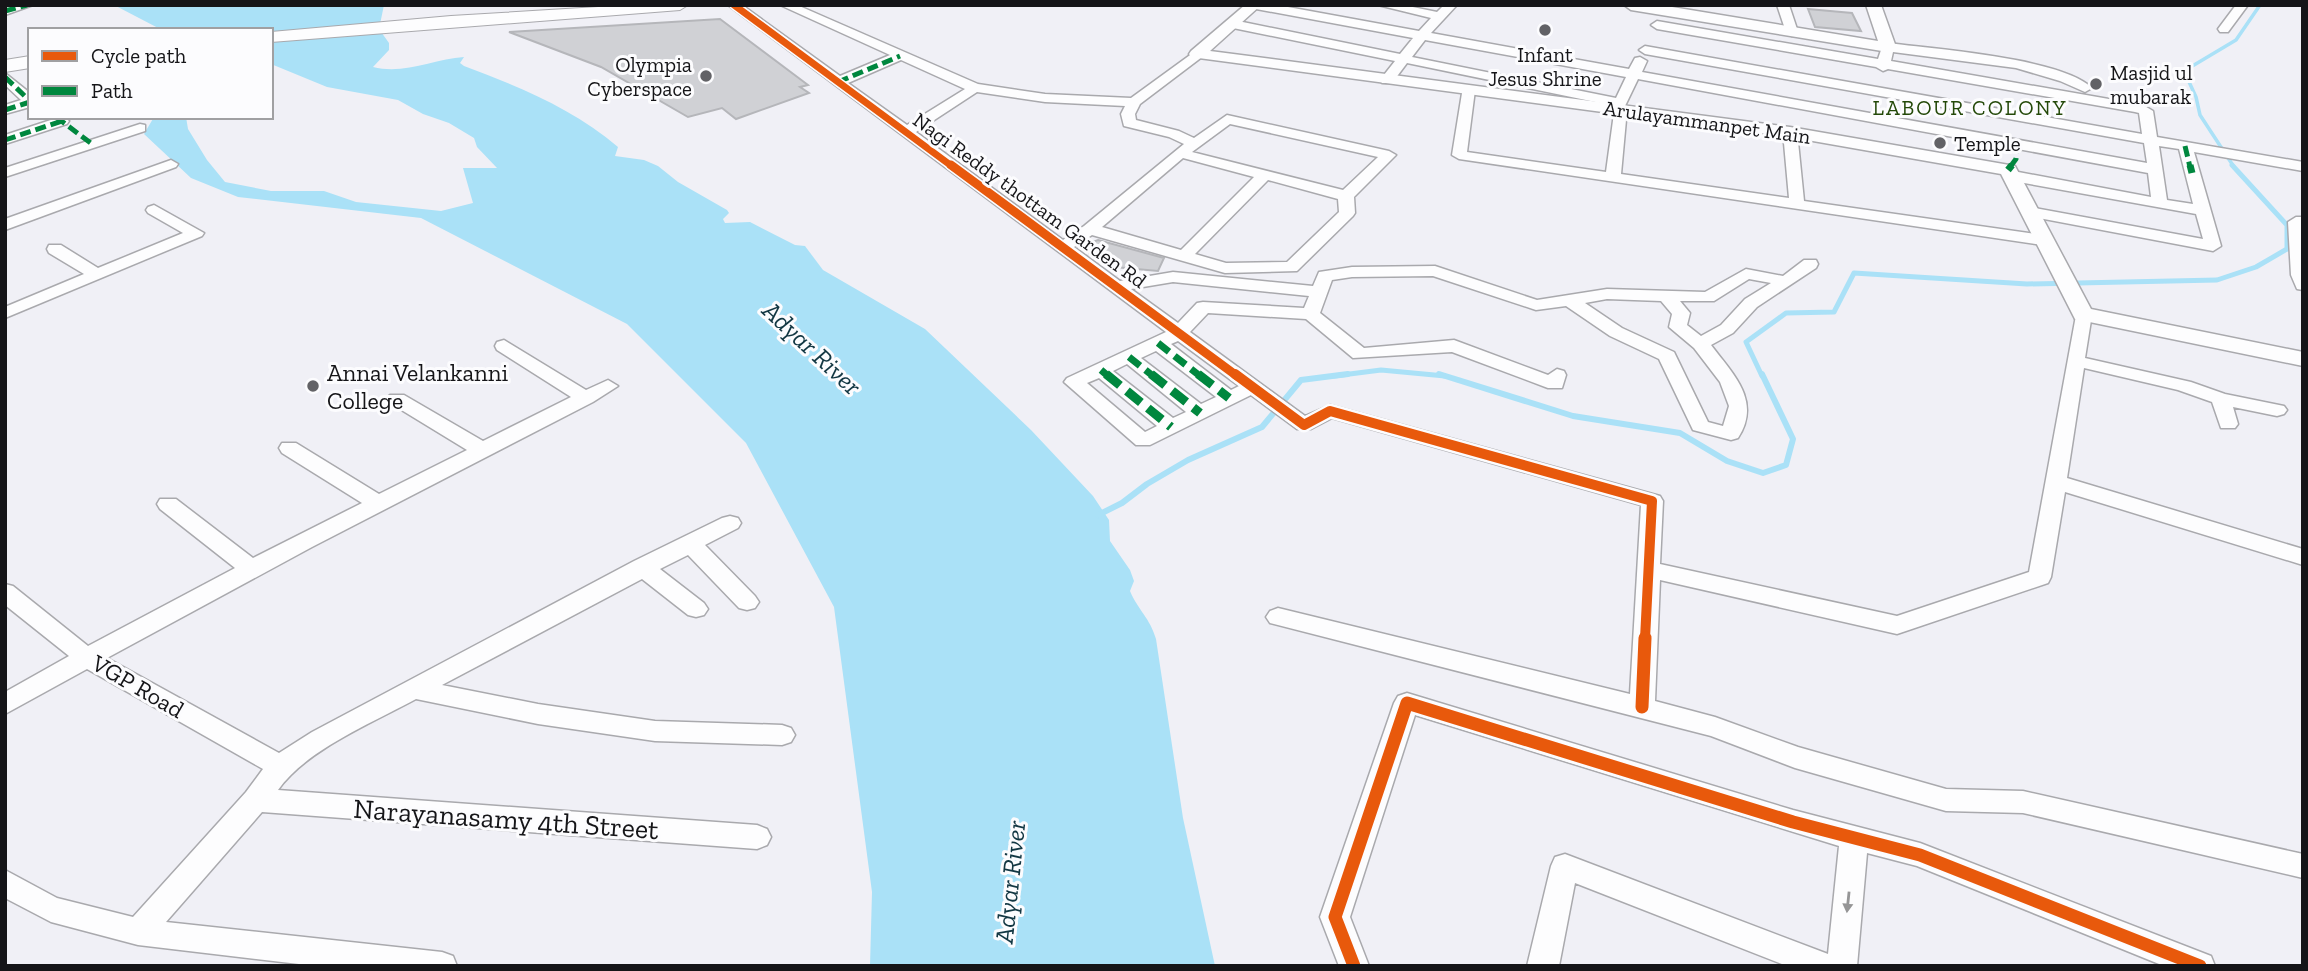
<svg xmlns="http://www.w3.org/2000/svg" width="2308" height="971" viewBox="0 0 2308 971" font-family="'Zilla Slab',serif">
	<rect width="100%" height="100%" fill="#f0f0f6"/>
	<path fill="#aae1f7" d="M114 5H384L379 29 389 43V50L373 67C404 75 434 59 464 57L460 63 464 66C518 86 574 109 618 147L615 156 644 160 658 166 678 182 727 210 729 213 723 219 725 223 750 222 795 245 805 246 823 270 925 329 1031 430 1093 496 1109 520 1110 541 1130 570 1134 581 1130 591C1138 610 1150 618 1156 639L1183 818 1215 966H870L872 892 834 607 746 443 627 324 421 218 238 197 191 178 144 134 154 117H186L188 129 207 160 225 182 271 191H324L356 202 441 211 473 203 463 168H497L477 147 474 138 449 123 423 114 398 100 327 87 271 64V30H162Z"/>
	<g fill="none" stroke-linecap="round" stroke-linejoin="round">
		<path stroke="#aae1f7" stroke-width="3.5" d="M2234 167 2200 115 2196 97 2184 71 2236 40 2260 5"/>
		<path stroke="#aae1f7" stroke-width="5" d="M1334 376 1381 370 1445 376
			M1762 376 1746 342 1786 313 1834 312 1854 273 2027 284 2217 280 2256 267 2287 249V225L2232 165"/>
		<path stroke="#aae1f7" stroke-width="6" d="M1439 374 1573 416 1680 433 1727 461 1763 473 1786 465 1793 439 1762 374
			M1098 515 1122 503 1147 484 1188 460 1262 427 1301 380 1348 374"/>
	</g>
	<path fill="#d0d1d5" stroke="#b5b6ba" stroke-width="2" d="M1808 9 1852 13 1861 31 1815 27Z
		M720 19 808 85 800 87 809 93 736 119 722 108 688 117 601 67 509 32Z
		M1098 240 1164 258 1158 271 1114 267 1079 247Z"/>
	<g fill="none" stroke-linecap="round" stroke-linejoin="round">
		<g stroke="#a9a9ad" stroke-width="3">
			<path id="minor" d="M12 5H33L5 15V7Z
				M728 5H742L840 76 890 55 780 5H797L978 84 1045 94 1131 98 1197 50 1203 54 1202 57 1140 104 1135 114 1136 120 1179 131 1194 138 1227 115 1389 151 1396 155 1354 197 1355 213 1353 216 1297 271 1225 273 1092 235 1074 247 1120 281 1173 272 1313 286 1319 272 1352 267 1435 266 1537 300 1607 289 1705 292 1746 269 1783 276 1804 260H1816L1818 264 1816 268 1757 307 1733 333 1711 345C1733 374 1762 401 1738 438L1731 440 1693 430 1659 359 1610 336 1566 306 1536 310 1433 276 1352 277 1332 280 1320 313 1364 348 1454 340 1548 375 1557 369 1564 371 1566 375 1562 388H1548L1452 352 1353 358 1306 319 1208 313 1190 332 1305 416 1330 405 1660 496 1663 501 1660 564 1897 616 2029 572 2077 310 2083 309 2092 314 2085 358 2191 382 2225 394 2284 406 2287 410 2284 414 2277 416 2233 407 2238 424 2235 428H2221L2212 402 2178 390 2084 368 2067 478 2303 549V565L2065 492 2051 577 2048 583 1897 634 1660 580 1655 701 1715 717 1798 747 1946 789 2023 791 2303 854V878L2023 813 1946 811 1795 768 1711 736 1270 623 1266 617 1270 611 1278 608 1630 694 1641 505 1332 418 1311 429H1297L1251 395 1150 445H1136L1064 382 1067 378 1166 332ZM901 60 965 89 907 125 848 83ZM977 92 1045 102 1125 106 1121 114 1124 126 1169 137 1184 144 1084 226 1063 240 916 132ZM1230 124 1378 157 1343 190 1192 152ZM1183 158 1254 177 1181 250 1102 227ZM1268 180 1338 199 1339 212 1287 262 1226 263 1195 254ZM1749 279 1771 283 1745 299 1721 325 1701 336 1687 325 1690 313 1680 301H1714ZM1173 282 1309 296 1304 308 1203 302 1197 303 1178 323 1131 289ZM1607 299 1661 301 1672 314 1669 327 1694 348 1720 382 1729 406 1723 426 1708 422 1674 352 1622 328 1585 303ZM1178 341 1239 386 1231 390 1171 344ZM1156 351 1216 397 1201 404 1141 358ZM1127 364 1186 412 1173 418 1113 371ZM1099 378 1157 426 1145 432 1087 383Z
				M1250 5H1277L1419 31 1431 18 1378 5H1403L1437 12 1444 5H1457L1431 33 1629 69 1635 58 1640 57 1647 61 1642 72 2147 163 2144 143 1645 54 1639 50 1645 46 2142 134 2139 113 2135 112 1888 69 1883 71 1876 67 1657 29 1651 25 1657 21 1878 59 1882 47 1888 43C1933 49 2062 58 2092 88L2085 92 2060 81 2016 68 1893 52 1891 61 2143 105 2153 111 2157 137 2303 162V171L2194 152 2221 246 2213 251 2023 215 2021 212 2023 209 2029 207 2203 239 2196 214 2013 181 2005 176 2013 171 2151 197 2148 173 1638 79 1625 106 1627 109 1621 174 1789 198 1783 132 1790 128 1797 132 1804 201 2043 235 2051 240 2043 245 1459 159 1452 155 1463 87 1468 86 1475 90 1467 152 1606 172 1615 106 1407 63 1392 83H1382L1380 80 1395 61 1233 28 1227 24 1233 20 1400 54 1413 38 1256 9ZM1425 40 1626 77 1616 98 1412 57ZM2159 146 2179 149 2193 204 2167 200Z
				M1777 5H1789L1798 32 1796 35 1792 36 1786 32Z
				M2236 5H2248L2228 32H2220L2218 29Z
				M5 73 30 93V107L5 114V105L21 100 5 85Z
				M57 118 64 117 69 121 67 124 5 144V135Z
				M140 124 145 125V131L5 177V168Z
				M171 160 178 164 176 167 5 230V219Z
				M154 205 204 233 202 236 5 318V307L84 274 49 253 47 249 49 245H61L98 268 183 233 148 213 146 210 148 207Z
				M2296 217H2303V290L2297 289 2291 275 2288 222Z
				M504 340 586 390 608 380 618 386 593 402 312 547 107 658 279 753 312 732 634 561 722 518 730 516 738 518 741 523 738 528 705 545 755 596 759 602 755 608 747 610 739 608 688 555 660 569 704 603 708 609 704 615 696 617 688 615 642 579 442 685 538 704 655 721 782 725 791 728 795 735 791 742 782 745 655 741 538 724 416 699C372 723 306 750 278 790L757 825 767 829 771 837 767 845 757 849 262 812 166 922 442 952 453 956 457 966H316L138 945 51 922 5 898V870L57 898 133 917 246 792 263 769 87 669 5 714V692L69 656 5 605V584L13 586 88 646 235 568 160 509 157 504 160 499H176L253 558 362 503 282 453 279 448 282 443H296L379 494 467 450 390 403 387 399 390 395H404L483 441 571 397 497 350 495 346 497 342Z
				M1407 693 1793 810 1920 843 2211 956 2215 966H2164L1917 866 1867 853 1857 966H1787L1575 883 1559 966H1527L1551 866 1555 857 1565 854 1828 954 1839 846 1415 715 1350 917 1369 966H1339L1320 917 1394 703 1398 696Z"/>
		</g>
		<g stroke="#a9a9ad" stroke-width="3">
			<path id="tertiary" d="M1245 5H1261L1210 51 1790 127 2015 166 2091 309 2303 352V366L2075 319 2001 174 1790 137 1191 57 1189 54 1191 51Z
				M1624 5H1660L1878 41 1866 5H1881L1896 47 1888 52 1631 10Z"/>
		</g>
		<g stroke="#a9a9ad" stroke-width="2">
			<path id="secondary" d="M631 5H688L680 10 271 42V32L451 16Z
				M30 56V68L5 72V60Z"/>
		</g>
		<use href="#minor" fill="#fdfdfe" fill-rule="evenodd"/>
		<use href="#tertiary" fill="#fdfdfe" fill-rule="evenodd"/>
		<use href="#secondary" fill="#fdfdfe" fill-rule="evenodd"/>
		<path stroke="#00873e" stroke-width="5" stroke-dasharray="11 5" stroke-linecap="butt" d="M5 11 27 5
			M5 77 30 101
			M838 82 900 56
			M5 110 30 102
			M56 117 92 144
			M5 140 62 121
			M2185 146 2190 167
			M2010 167 2016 159 2017 144"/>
		<path stroke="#00873e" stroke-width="7" stroke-dasharray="14 7" stroke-linecap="butt" d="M2190 165 2192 173
			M2008 170 2012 165
			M1158 343 1200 376
			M1129 357 1153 376
			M1101 370 1108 376"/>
		<path stroke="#00873e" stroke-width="9" stroke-dasharray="18 9" stroke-linecap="butt" d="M1106 374 1171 427
			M1151 374 1200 413
			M1198 374 1229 398"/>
		<g stroke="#fcfcfe" stroke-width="10">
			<path id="cycleway-far3" d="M734 5 953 167"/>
		</g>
		<g stroke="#fcfcfe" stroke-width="12">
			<path id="cycleway-far2" d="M951 165 1237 376"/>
		</g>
		<g stroke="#fcfcfe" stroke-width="15">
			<path id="cycleway-far1" d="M1235 374 1304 425 1330 411 1652 501 1645 639"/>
		</g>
		<g stroke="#fcfcfe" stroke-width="18">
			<path id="cycleway" d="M1642 707 1645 638
				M1354 966 1335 917 1407 703 1793 822 1920 855 2200 966"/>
		</g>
		<use href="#cycleway-far3" stroke="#e8590c" stroke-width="7"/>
		<use href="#cycleway-far2" stroke="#e8590c" stroke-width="9"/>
		<use href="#cycleway-far1" stroke="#e8590c" stroke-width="10"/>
		<use href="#cycleway" stroke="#e8590c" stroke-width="13"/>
	</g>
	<defs><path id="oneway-solid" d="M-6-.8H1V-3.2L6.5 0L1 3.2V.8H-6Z" transform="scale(1.75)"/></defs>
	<use fill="#959596" href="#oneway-solid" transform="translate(1848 902) rotate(96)"/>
	<g fill="#626266" stroke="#fcfcfe" stroke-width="2.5">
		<circle cx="1545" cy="30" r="7"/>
		<circle cx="706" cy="76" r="7"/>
		<circle cx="2096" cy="84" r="7"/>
		<circle cx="1940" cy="143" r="7"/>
		<circle cx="313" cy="386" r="7"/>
	</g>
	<g text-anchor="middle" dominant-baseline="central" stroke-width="6" stroke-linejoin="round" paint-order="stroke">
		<g font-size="21" fill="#151518" stroke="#fcfcfe" text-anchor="start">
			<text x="1545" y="54" text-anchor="middle">Infant<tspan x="1545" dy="24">Jesus Shrine</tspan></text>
			<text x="692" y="64" text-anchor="end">Olympia<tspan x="692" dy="24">Cyberspace</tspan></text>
			<text x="2110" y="72">Masjid ul<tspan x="2110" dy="24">mubarak</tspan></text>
			<text x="1954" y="143">Temple</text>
		</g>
		<g font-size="21" letter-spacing="2" fill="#244909" stroke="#fcfcfe">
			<text x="1970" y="107">LABOUR COLONY</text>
		</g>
		<g font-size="21" fill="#151518" stroke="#fcfcfe">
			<text transform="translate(1707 122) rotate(8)">Arulayammanpet Main</text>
			<text transform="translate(1030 200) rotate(36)">Nagi Reddy thottam Garden Rd</text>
		</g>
		<g font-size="24" fill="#151518" stroke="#fcfcfe" text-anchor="start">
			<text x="327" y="372">Annai Velankanni<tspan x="327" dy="28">College</tspan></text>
		</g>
		<g font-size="24" fill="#151518" stroke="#fcfcfe">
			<text transform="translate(138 686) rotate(30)">VGP Road</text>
		</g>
		<g font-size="26" font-style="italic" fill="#123743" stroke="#fcfcfe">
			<text transform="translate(812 348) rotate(43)">Adyar River</text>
			<text transform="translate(1010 882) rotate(-84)">Adyar River</text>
		</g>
		<g font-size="28" fill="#151518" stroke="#fcfcfe">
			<text transform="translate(506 819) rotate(4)">Narayanasamy 4th Street</text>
		</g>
	</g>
	<rect width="2308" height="971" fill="none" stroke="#151518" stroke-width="14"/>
	<rect x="28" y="28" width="245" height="91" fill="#fcfcfe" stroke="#a0a0a2" stroke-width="2"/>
	<rect x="42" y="51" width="35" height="10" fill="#e8590c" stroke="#a0a0a2" stroke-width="2"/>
	<text x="91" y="63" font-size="21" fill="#151518">Cycle path</text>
	<rect x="42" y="86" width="35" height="10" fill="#00873e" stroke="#a0a0a2" stroke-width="2"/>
	<text x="91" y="98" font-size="21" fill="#151518">Path</text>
</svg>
